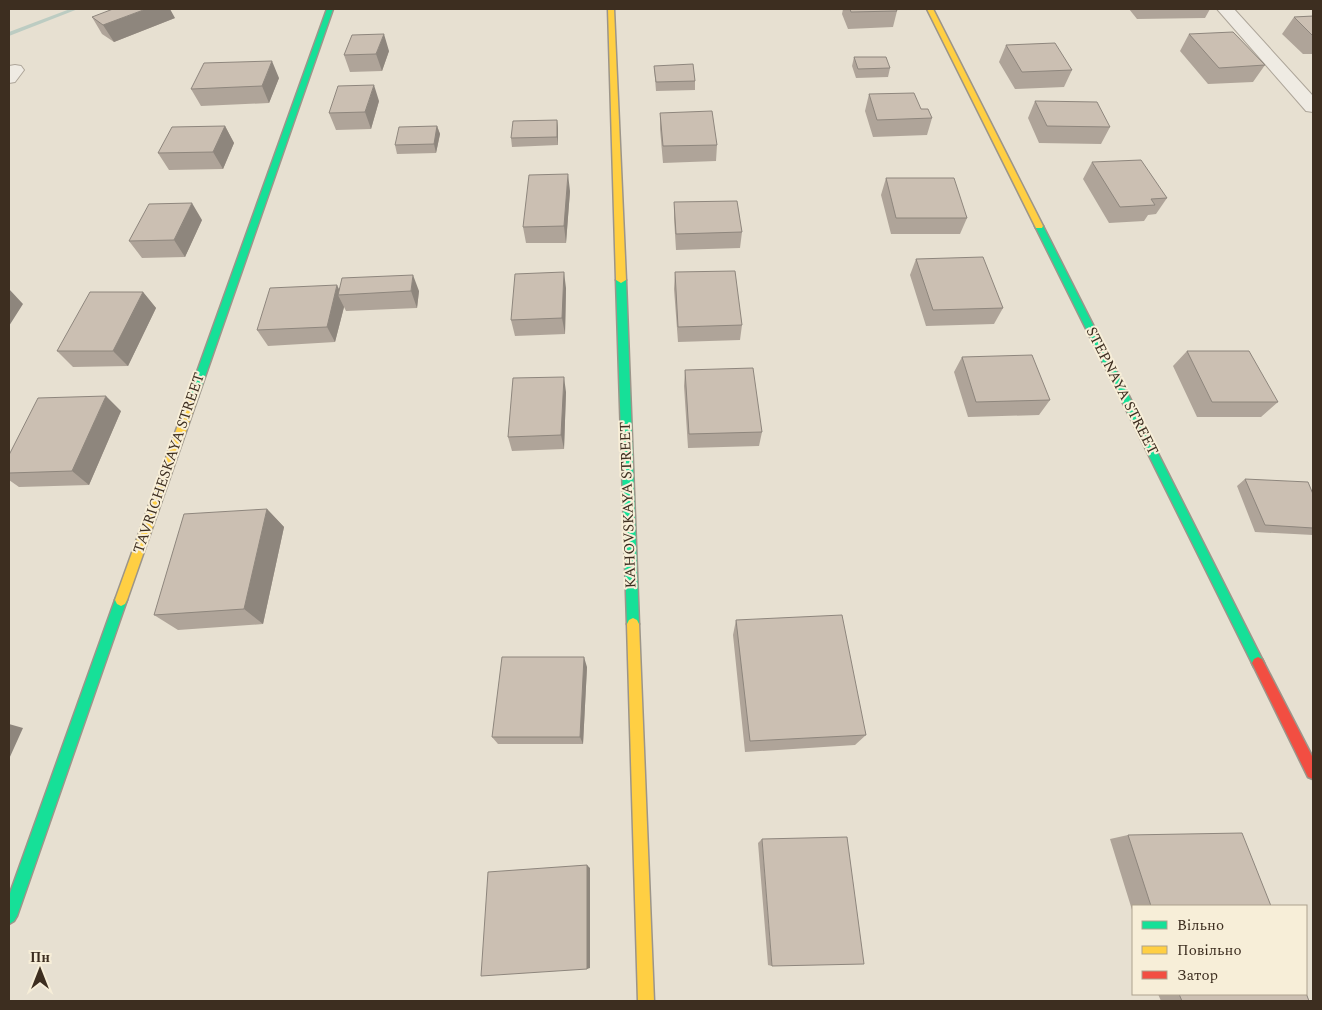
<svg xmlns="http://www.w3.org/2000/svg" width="1322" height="1010" viewBox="0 0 1322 1010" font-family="Spectral,serif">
	<rect width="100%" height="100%" fill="#e7e0d1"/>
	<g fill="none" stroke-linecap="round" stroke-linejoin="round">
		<path fill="#bcccc2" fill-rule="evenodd" d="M70 9H78L9 36V32Z"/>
		<g stroke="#ada599" stroke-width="2">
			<path id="street" d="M1217 9H1234L1313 96V112L1306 111Z
				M15 65 21 66 24 70 15 82 9 83V66Z"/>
		</g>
		<g stroke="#9c958a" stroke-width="3">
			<path id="fast" d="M327 9H333L198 397 193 401 189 400 188 397Z
				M1039 223 1043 226 1262 659 1264 663 1262 667 1258 669 1254 667 1035 226Z
				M621 277 626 280 639 624 637 628 633 630 629 628 627 624 616 280Z
				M121 594 125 596 127 600 17 916 14 921 9 924V896L115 600 117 596Z"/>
		</g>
		<g stroke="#9c958a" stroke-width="3">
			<path id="slow" d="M608 9H614L626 280 621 283 616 280Z
				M927 9H933L1043 226 1042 228H1036L1035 226Z
				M193 393 198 397 127 600 125 604 121 606 117 604 115 600 188 397Z
				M633 618 637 620 639 624 654 1001H638L627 624 629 620Z"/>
		</g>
		<g stroke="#9c958a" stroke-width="3">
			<path id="jam" d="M1258 657 1262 659 1313 758V779L1308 777 1254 667 1252 663 1254 659Z"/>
		</g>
		<use href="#street" fill="#efebe3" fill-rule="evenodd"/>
		<use href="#fast" fill="#16e098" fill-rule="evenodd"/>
		<use href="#slow" fill="#ffcf43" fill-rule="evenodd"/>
		<use href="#jam" fill="#f24e42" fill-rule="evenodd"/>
	</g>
	<path fill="#afa499" d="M843 9H896L897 11 893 27 848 29 842 14Z
		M1129 9H1210L1205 18 1137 19Z
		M1313 16V54H1303L1282 34 1294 17Z
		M92 17 175 18 114 42 102 34Z
		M1189 34 1265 65 1253 82 1208 84 1180 51Z
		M1006 45 1072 70 1064 87 1015 89 999 62Z
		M389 51 382 71 350 72 344 55Z
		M854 57 890 68 888 77 856 78 852 66Z
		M654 66 695 81V90L656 91Z
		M279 78 269 103 201 106 191 89Z
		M869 94 921 109 932 118 927 135 873 137 865 111Z
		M379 101 371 129 336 130 329 113Z
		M1035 101 1110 127 1101 144 1039 143 1028 118Z
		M660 113 717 145 716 161 663 163 660 129Z
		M557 120 558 129V145L512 147 511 138Z
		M225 126 234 143 223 169 169 170 158 153Z
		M437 126 440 134 436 153 397 154 395 145Z
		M1092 162 1167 198 1156 214 1148 215 1144 221 1109 223 1083 179Z
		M886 178 967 218 960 234H891L881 195Z
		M570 191 566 243H526L523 227Z
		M674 202 742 232 740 248 676 250 674 218Z
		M202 220 185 257 142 258 129 241Z
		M916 259 1003 308 994 324 926 326 910 275Z
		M675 272 742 325 740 340 678 342 674 289Z
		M566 288 565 334 515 336 511 320Z
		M339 289 419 291 417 308 346 311 344 307 335 342 268 346 257 330Z
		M143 292 156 308 128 366 73 367 57 351Z
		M1187 351 1278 402 1261 417H1197L1173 366Z
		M962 357 1050 400 1039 415 968 417 954 372Z
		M685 370 762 432 759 446 688 448 684 386Z
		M566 392 564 449 512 451 508 437Z
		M121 411 89 485 19 487 9 480V455Z
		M1245 479 1313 494V535L1255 532 1237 486Z
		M267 509 284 527 263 624 178 630 154 615Z
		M736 620 866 735 855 745 745 752 733 635Z
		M587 667 583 744H498L492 737Z
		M1128 835 1271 906H1133V913L1110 839Z
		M762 839 772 966 768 965 758 843Z
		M1158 994H1306L1288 1001H1161Z"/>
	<path fill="#8e867d" d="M146 9H170L175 18 114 42 103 25Z
		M384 34 389 51 382 71 376 54Z
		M272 61 279 78 269 103 262 86Z
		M374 85 379 101 371 129 365 112Z
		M557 120 558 129V145L557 137Z
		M225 126 234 143 223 169 213 152Z
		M437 126 440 134 436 153 434 144Z
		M568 174 570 191 566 243 564 226Z
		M192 203 202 220 185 257 174 240Z
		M564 272 566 288 565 334 562 318Z
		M413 275 419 291 417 308 411 291Z
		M337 285 342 295H338L344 307 335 342 327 327Z
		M9 289 23 304 9 326Z
		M143 292 156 308 128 366 113 351Z
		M564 377 566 392 564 449 561 435Z
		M106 396 121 411 89 485 72 471Z
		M267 509 284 527 263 624 244 609Z
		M584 657 587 667 583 744 580 737Z
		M9 724 23 728 9 759Z
		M587 865 590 868V968L587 969Z"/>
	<path fill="#cbbfb2" stroke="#8e867d" d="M113 9H146L103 25 92 17Z
		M850 9H896L897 11 851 12Z
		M1313 16V36L1294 17Z
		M1233 32 1265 65 1219 68 1189 34Z
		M384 34 376 54 344 55 352 35Z
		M1055 43 1072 70 1022 72 1006 45Z
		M854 57H886L890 68 858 69Z
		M272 61 262 86 191 89 204 63Z
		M693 64 695 81 656 82 654 66Z
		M374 85 365 112 329 113 338 86Z
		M914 93 921 109H928L932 118 877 120 869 94Z
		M1035 101 1097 102 1110 127 1047 126Z
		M712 111 717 145 663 146 660 113Z
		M557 120V137L511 138 513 121Z
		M225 126 213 152 158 153 172 127Z
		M437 126 434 144 395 145 399 127Z
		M1141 160 1167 198 1151 199 1155 205 1120 207 1092 162Z
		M568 174 564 226 523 227 529 175Z
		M886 178H954L967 218H896Z
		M737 201 742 232 676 234 674 202Z
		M192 203 174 240 129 241 149 204Z
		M983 257 1003 308 933 310 916 259Z
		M735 271 742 325 678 327 675 272Z
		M564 272 562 318 511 320 515 274Z
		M413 275 411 291 338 295 342 278Z
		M337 285 327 327 257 330 270 288Z
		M90 292H143L113 351H57Z
		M1187 351H1249L1278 402H1212Z
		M1032 355 1050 400 976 402 962 357Z
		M753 368 762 432 689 434 685 370Z
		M564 377 561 435 508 437 513 378Z
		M106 396 72 471 9 473V455L38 398Z
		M1245 479 1308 482 1313 494V528L1265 525Z
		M267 509 244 609 154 615 184 514Z
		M842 615 866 735 750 741 736 620Z
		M502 657H584L580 737H492Z
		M1242 833 1271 906H1151L1128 835Z
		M847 837 864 964 772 966 762 839Z
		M587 865V969L481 976 488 872Z
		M1306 993 1309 1001H1182L1179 994Z"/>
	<g text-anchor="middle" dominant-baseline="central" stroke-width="4" stroke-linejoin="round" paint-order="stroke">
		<g font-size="15" fill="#3d2e20" stroke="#f7eed8">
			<text transform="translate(1122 391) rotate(63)">STEPNAYA STREET</text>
			<text transform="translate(169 463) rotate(-71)">TAVRICHESKAYA STREET</text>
			<text transform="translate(628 505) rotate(-92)">KAHOVSKAYA STREET</text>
		</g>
	</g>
	<rect width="1322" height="1010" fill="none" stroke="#3d2e20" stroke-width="20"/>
	<rect x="1132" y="905" width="175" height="90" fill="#f7eed8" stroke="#ada18e"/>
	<rect x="1142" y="921" width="25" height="8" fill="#16e098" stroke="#ada18e"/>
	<text x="1177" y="930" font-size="15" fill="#3d2e20">Вільно</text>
	<rect x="1142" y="946" width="25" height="8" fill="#ffcf43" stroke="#ada18e"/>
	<text x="1177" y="955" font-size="15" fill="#3d2e20">Повільно</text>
	<rect x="1142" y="971" width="25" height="8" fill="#f24e42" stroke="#ada18e"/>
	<text x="1177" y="980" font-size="15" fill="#3d2e20">Затор</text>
	<g transform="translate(40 970)" stroke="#f7eed8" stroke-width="4" paint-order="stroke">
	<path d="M0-4L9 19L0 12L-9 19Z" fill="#3d2e20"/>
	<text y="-8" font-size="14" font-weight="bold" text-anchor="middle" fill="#3d2e20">Пн</text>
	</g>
</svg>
